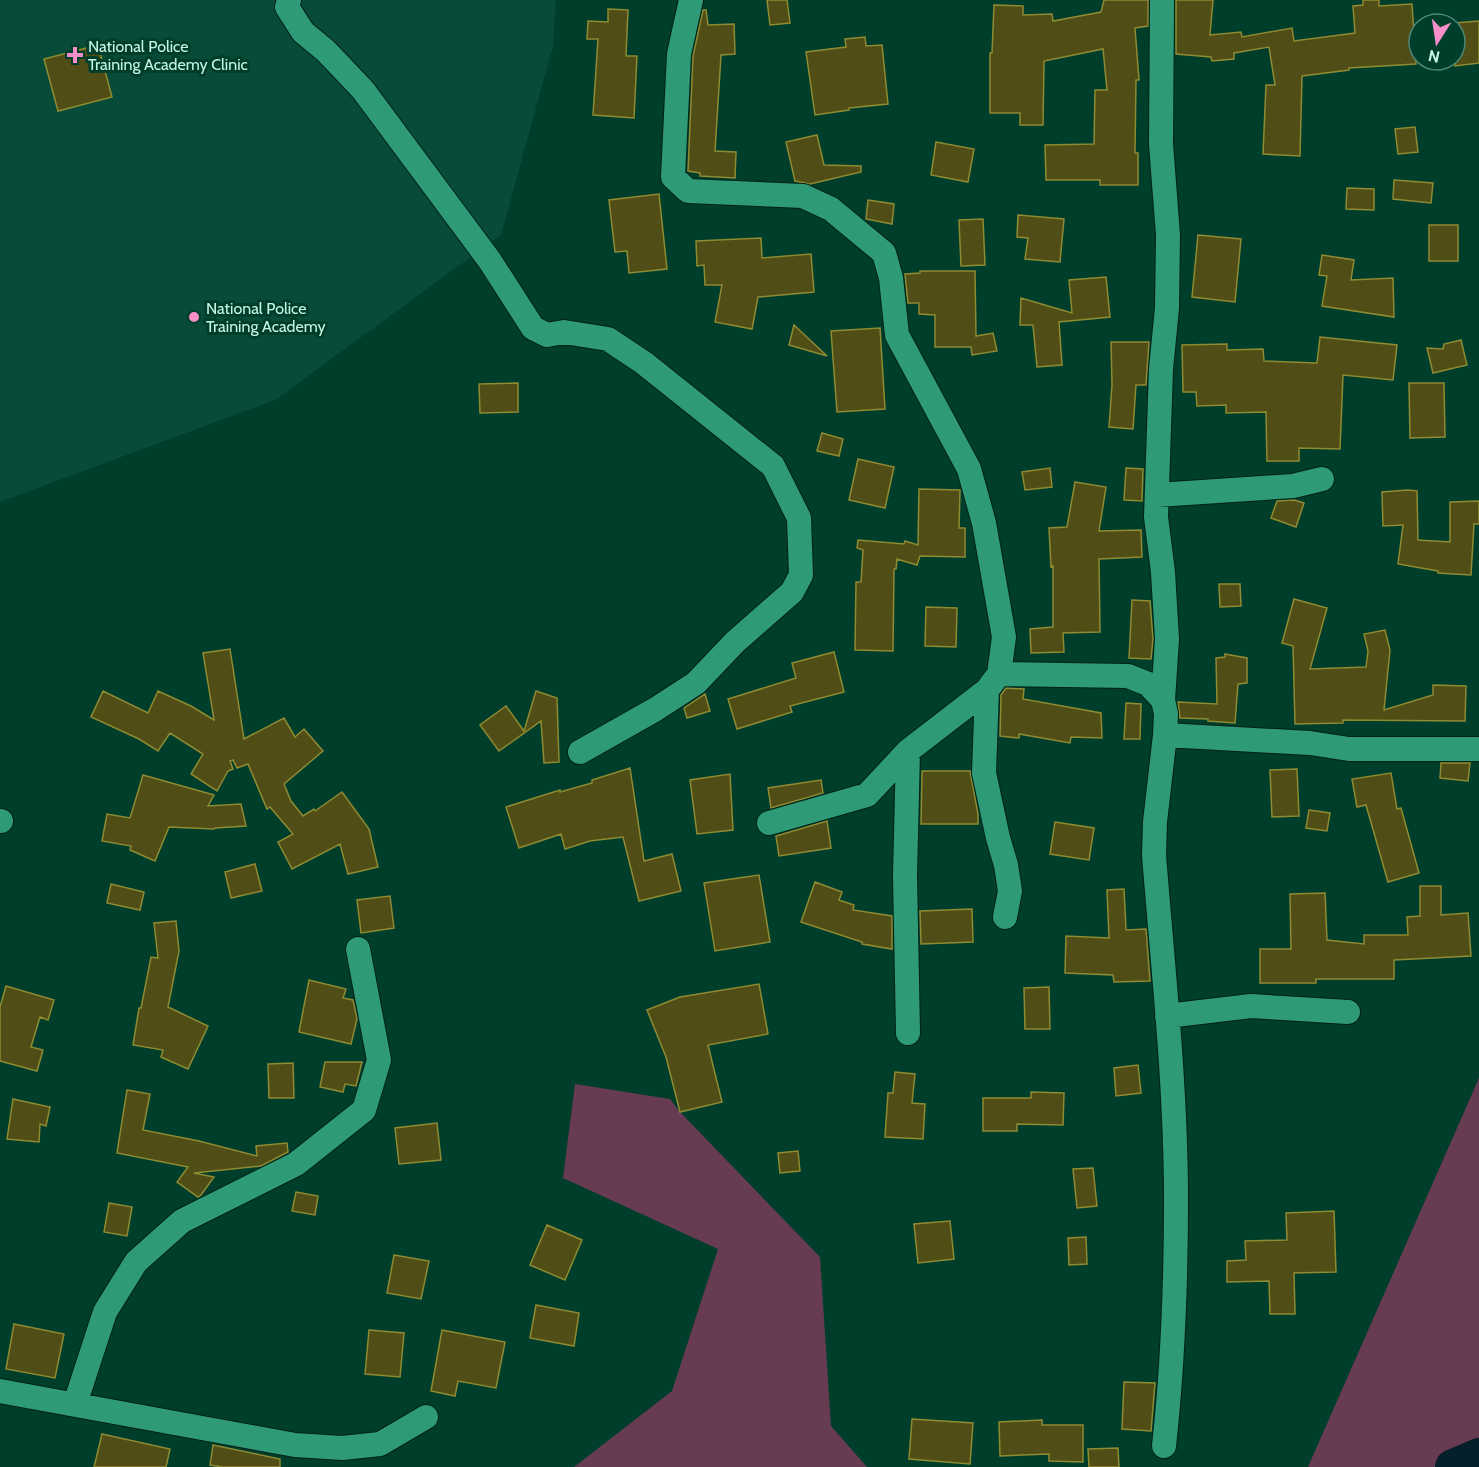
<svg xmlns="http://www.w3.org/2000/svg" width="1479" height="1467" viewBox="0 0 1479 1467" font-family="Cabin,sans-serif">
	<rect width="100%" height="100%" fill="#003e2c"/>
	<path fill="#084b38" d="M0 0H556L553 46 501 235 275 400 0 502Z"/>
	<path fill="#673b52" d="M1479 1078V1467H1308Z
		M575 1084 670 1099 680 1112 820 1257 831 1426 867 1467H574L672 1391 718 1249 563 1178Z"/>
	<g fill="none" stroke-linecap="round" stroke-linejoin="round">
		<path stroke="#05202a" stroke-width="36" d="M1453 1467 1479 1456"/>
	</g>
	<path fill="#504e16" stroke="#8e8b32" stroke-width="1.5" d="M767 0H787L790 23 770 25Z
		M1104 0H1148V26L1135 28 1139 80H1136L1135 153H1138V185H1100V180H1046L1045 145 1094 144 1095 90H1107L1103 49 1044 61 1043 125H1020V113H990V53H992L994 5 1023 6V15L1052 14 1053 21 1101 12Z
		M1176 0H1213L1210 35 1241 32 1242 37 1292 28 1294 41 1355 33 1353 6 1363 5V0H1379V6L1412 4 1416 64 1349 68V70L1302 76 1300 156 1263 154 1266 85H1275L1269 47 1234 53V59L1212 61 1211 57 1176 54Z
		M608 9 628 10 626 56H637L634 118 593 115 598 39H587L588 21 608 22Z
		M703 10H706L708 25 734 24 735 54 721 55 715 151 736 152 735 178 700 176V173L688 171 693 56Z
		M1479 21V63L1455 66V23Z
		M865 37 866 46 882 45 888 104 849 108V110L815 115 806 52 846 47 845 39Z
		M98 45 112 97 58 111 44 59Z
		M1415 127 1418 152 1398 154 1395 129Z
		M817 135 824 165 861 166V172L810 184 795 181 786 142Z
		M936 142 974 149 968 182 931 175Z
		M1394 180 1433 183 1431 203 1393 199Z
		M1347 188 1374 189V210L1346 209Z
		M659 194 667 269 629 273 627 251 615 252 609 200Z
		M868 200 894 204 892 224 866 219Z
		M1018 215 1064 219 1060 262 1025 259 1028 238 1017 237Z
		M983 219 985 265 961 266 959 220Z
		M1429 225H1458V261H1429Z
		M1198 235 1241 239 1235 302 1192 297Z
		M761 238 762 258 811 254 814 292 758 297 752 329 715 322 722 285H705L704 265 697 266 696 241Z
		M1322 255 1354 260 1351 280 1393 278 1394 317 1322 306 1327 276 1319 275Z
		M920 271H975L976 336 993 333 997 351 972 355 971 347H935V315L919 314V303H908L905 274 920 273Z
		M1106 277 1110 317 1059 322 1062 365 1037 367 1033 325H1020L1021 298 1072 313 1069 280Z
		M794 325 827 356 789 345Z
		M880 328 885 409 837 412 831 331Z
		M1320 337 1397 345 1393 380 1343 375 1340 449 1299 448V461H1267L1266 412 1226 413V405L1197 406 1196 392H1183L1182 345 1227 344V350L1263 349 1264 361 1317 363Z
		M1461 340 1467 365 1433 373 1427 348 1443 349 1444 344Z
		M1111 342H1149L1146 385H1136L1133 429 1109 427 1112 385Z
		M518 383V412L480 413 479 384Z
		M1409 383H1444L1445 437 1410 438Z
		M822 433 843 439 839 456 817 451Z
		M858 459 894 467 885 508 849 500Z
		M1050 468 1052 487 1025 490 1022 472Z
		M1126 468 1143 469 1142 501 1124 500Z
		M1075 482 1106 487 1099 531 1141 530 1142 557 1099 559 1100 632 1063 633 1064 652 1031 653 1030 629 1053 627V566L1051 567 1049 528 1067 527Z
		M919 489 960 490 959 528H965V557L920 556 917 565 897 559 896 569H894L893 651 855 650 856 582H861L863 550 857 548 858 540 904 544 905 541 918 545Z
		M1408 490 1417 491 1418 540 1450 542V502L1479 501V524H1474L1471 575 1438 573V571L1398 564 1403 525 1383 526 1382 492Z
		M1294 500 1304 503 1296 527 1271 518 1277 501Z
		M1219 584H1240L1241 606 1220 607Z
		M1294 599 1327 608 1310 669 1366 667 1368 651 1364 634 1385 630 1390 650 1384 710 1433 695V685L1466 686 1465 721 1343 720V723L1295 724 1293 646 1282 643Z
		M1132 600 1150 601 1153 639 1151 659 1129 658Z
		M926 607 957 608 956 647 925 646Z
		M230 649 244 739 284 718 295 737 304 729 323 751 284 784 291 801 303 816 314 809 315 811 342 792 369 829 378 867 348 874 340 844 292 869 278 842 293 834 270 807 267 809 248 764 237 768 233 760 230 761 233 769 228 771 217 791 191 774 203 754 170 733 158 751 139 739 91 717 103 691 148 713 158 691 191 706 214 720 203 653Z
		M834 652 844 692 790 706 792 712 737 729 728 699 796 678 792 663Z
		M1225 654 1247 658V683L1238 684 1235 723 1208 721V719L1180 718 1178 702 1217 704 1216 658 1225 657Z
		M1006 688 1024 689 1023 699 1101 713 1102 738 1071 737 1070 743 1019 734V738L1000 736 1001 695Z
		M536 691 557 698 559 762 544 763 541 721 499 751 480 725 506 706 524 731Z
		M705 694 710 711 687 718 684 708Z
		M1126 703 1141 704 1140 739H1124Z
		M1441 763H1470L1468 781 1440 778Z
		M630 768 644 861 672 854 681 891 639 901 623 837 590 841 565 849 561 834 519 848 506 807 560 790V792L592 783V780Z
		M1297 769 1299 816 1272 817 1270 770Z
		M922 771H970L978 814V824H921Z
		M1391 773 1397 809 1401 808 1419 873 1388 882 1366 805 1357 807 1352 779Z
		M730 774 733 830 697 834 690 780Z
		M143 775 214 795 208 806 241 804 246 826 215 828 214 829 169 827 155 861 130 850 131 846 102 841 107 814 130 818Z
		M821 780 823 793 771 808 768 788Z
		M1309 810 1330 813 1327 831 1306 828Z
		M827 821 831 848 779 856 776 836Z
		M1055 822 1094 828 1089 860 1050 854Z
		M255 864 262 891 231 898 225 872Z
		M759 875 770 942 715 951 704 883Z
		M815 882 842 892 839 900 854 905 853 910 892 916V949L862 944V942L801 922Z
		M111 884 144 892 140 910 107 903Z
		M1420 886H1441V915L1468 913 1471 956 1394 960V979H1316V983H1260V949H1291L1290 894 1325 893 1327 940 1364 944V935H1408L1407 917 1420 916Z
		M1124 889 1126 930 1146 929 1150 981 1114 982 1113 975 1065 973 1066 936 1109 938 1107 890Z
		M390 896 394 928 361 933 357 900Z
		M972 909 973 942 921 944 920 911Z
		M176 921 179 951 168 1007 208 1026 188 1069 161 1057 163 1050 133 1045 139 1008H141L151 957 158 958 154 923Z
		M309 980 346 989 343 998 353 1000 357 1019 351 1044 299 1032Z
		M759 984 768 1034 708 1045 722 1102 680 1112 666 1057 647 1010 680 997Z
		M6 986 54 1000 48 1020 40 1017 31 1047 43 1050 37 1071 0 1061V1007Z
		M1049 987 1050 1029H1025L1024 988Z
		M325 1062H362L356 1086 345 1084 343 1092 320 1087Z
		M293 1063 294 1098H269L268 1064Z
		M1138 1065 1141 1093 1116 1096 1114 1068Z
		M895 1072 915 1074 912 1103 925 1104 923 1139 885 1137 888 1093H893Z
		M127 1090 150 1094 143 1130 199 1141 257 1156 256 1146 287 1143 288 1152 261 1166 194 1173 214 1177 201 1195 198 1197 177 1182 188 1167 117 1153Z
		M1031 1092 1064 1093 1063 1125 1017 1124V1131H983V1098H1031Z
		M13 1099 50 1107 46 1126 40 1124 39 1142 7 1139Z
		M437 1123 441 1160 399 1164 395 1128Z
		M798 1151 800 1171 780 1173 778 1153Z
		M1093 1168 1097 1206 1077 1208 1073 1169Z
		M296 1192 318 1196 315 1215 292 1211Z
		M109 1203 132 1207 127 1236 104 1232Z
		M1334 1211 1336 1272 1294 1273 1295 1314H1270L1269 1281 1227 1282V1261L1246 1260 1245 1241 1287 1240 1286 1213Z
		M950 1221 954 1259 918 1263 914 1224Z
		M547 1225 582 1240 565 1280 530 1265Z
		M1086 1237 1087 1264 1069 1265 1068 1238Z
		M394 1255 429 1261 421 1299 387 1293Z
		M536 1305 579 1313 574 1346 530 1338Z
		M14 1324 64 1334 55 1378 6 1369Z
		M369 1330 404 1333 400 1377 365 1374Z
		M442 1330 505 1342 496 1388 458 1381 455 1396 431 1391Z
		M1124 1382 1155 1383 1151 1431 1122 1429Z
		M912 1419 973 1423 970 1464 909 1459Z
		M1042 1420V1425H1083V1462L1049 1461V1454L1000 1456 999 1422Z
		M102 1434 170 1449 166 1467H94Z
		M213 1445 280 1459V1467H223L210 1465Z
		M1118 1448 1119 1467H1089L1088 1449Z"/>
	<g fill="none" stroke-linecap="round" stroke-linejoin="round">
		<g stroke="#012217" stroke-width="26">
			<path id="street" d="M289 0 287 7 303 32 326 51 363 90 490 261 533 328 547 335 564 332 608 339 644 363 773 466 799 518 801 575 792 592 735 642 696 683 656 709 580 752
				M691 0 679 54 673 177 688 191 803 196 831 209 884 253 891 278 897 335 969 469 984 523 1004 637 999 674 987 690 908 751 867 795 769 823
				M1162 0 1161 144 1168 235 1167 308 1161 369 1156 517 1163 572 1167 639 1163 700 1166 714 1165 735 1155 822 1154 855C1163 969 1176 1085 1176 1200 1176 1282 1173 1364 1164 1446
				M1157 495 1293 486 1322 479
				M999 674 1128 676 1148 684 1163 700
				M987 690 984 773 998 838 1006 865 1010 891 1005 917
				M1165 735 1310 743 1349 749H1479
				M908 751 905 876 908 1033
				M0 821H1
				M1167 1016 1251 1006 1348 1012
				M0 1391 295 1445 342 1448 380 1444 426 1417
				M75 1404 105 1312 136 1262 182 1221 296 1164 364 1110 379 1060 358 949"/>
		</g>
		<use href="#street" stroke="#2f9a77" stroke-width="24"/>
	</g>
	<g fill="#f98fc9" stroke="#003e2c" stroke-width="2">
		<path d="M72 46h6v6h6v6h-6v6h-6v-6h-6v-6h6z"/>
		<circle cx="194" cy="317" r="6"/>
	</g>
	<g text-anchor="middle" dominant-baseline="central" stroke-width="6" stroke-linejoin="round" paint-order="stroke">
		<g font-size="16" fill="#c6f5e1" stroke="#003e2c" text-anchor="start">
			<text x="88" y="46">National Police<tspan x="88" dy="18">Training Academy Clinic</tspan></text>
			<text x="206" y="308">National Police<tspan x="206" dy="18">Training Academy</tspan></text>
		</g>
	</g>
	<g transform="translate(1437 42) rotate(192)"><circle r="28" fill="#003e2c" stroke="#4f8774" stroke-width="1.5"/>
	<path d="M0-4.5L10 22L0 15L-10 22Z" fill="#f98fc9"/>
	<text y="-9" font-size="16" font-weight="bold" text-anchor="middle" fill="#c6f5e1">N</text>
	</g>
</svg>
